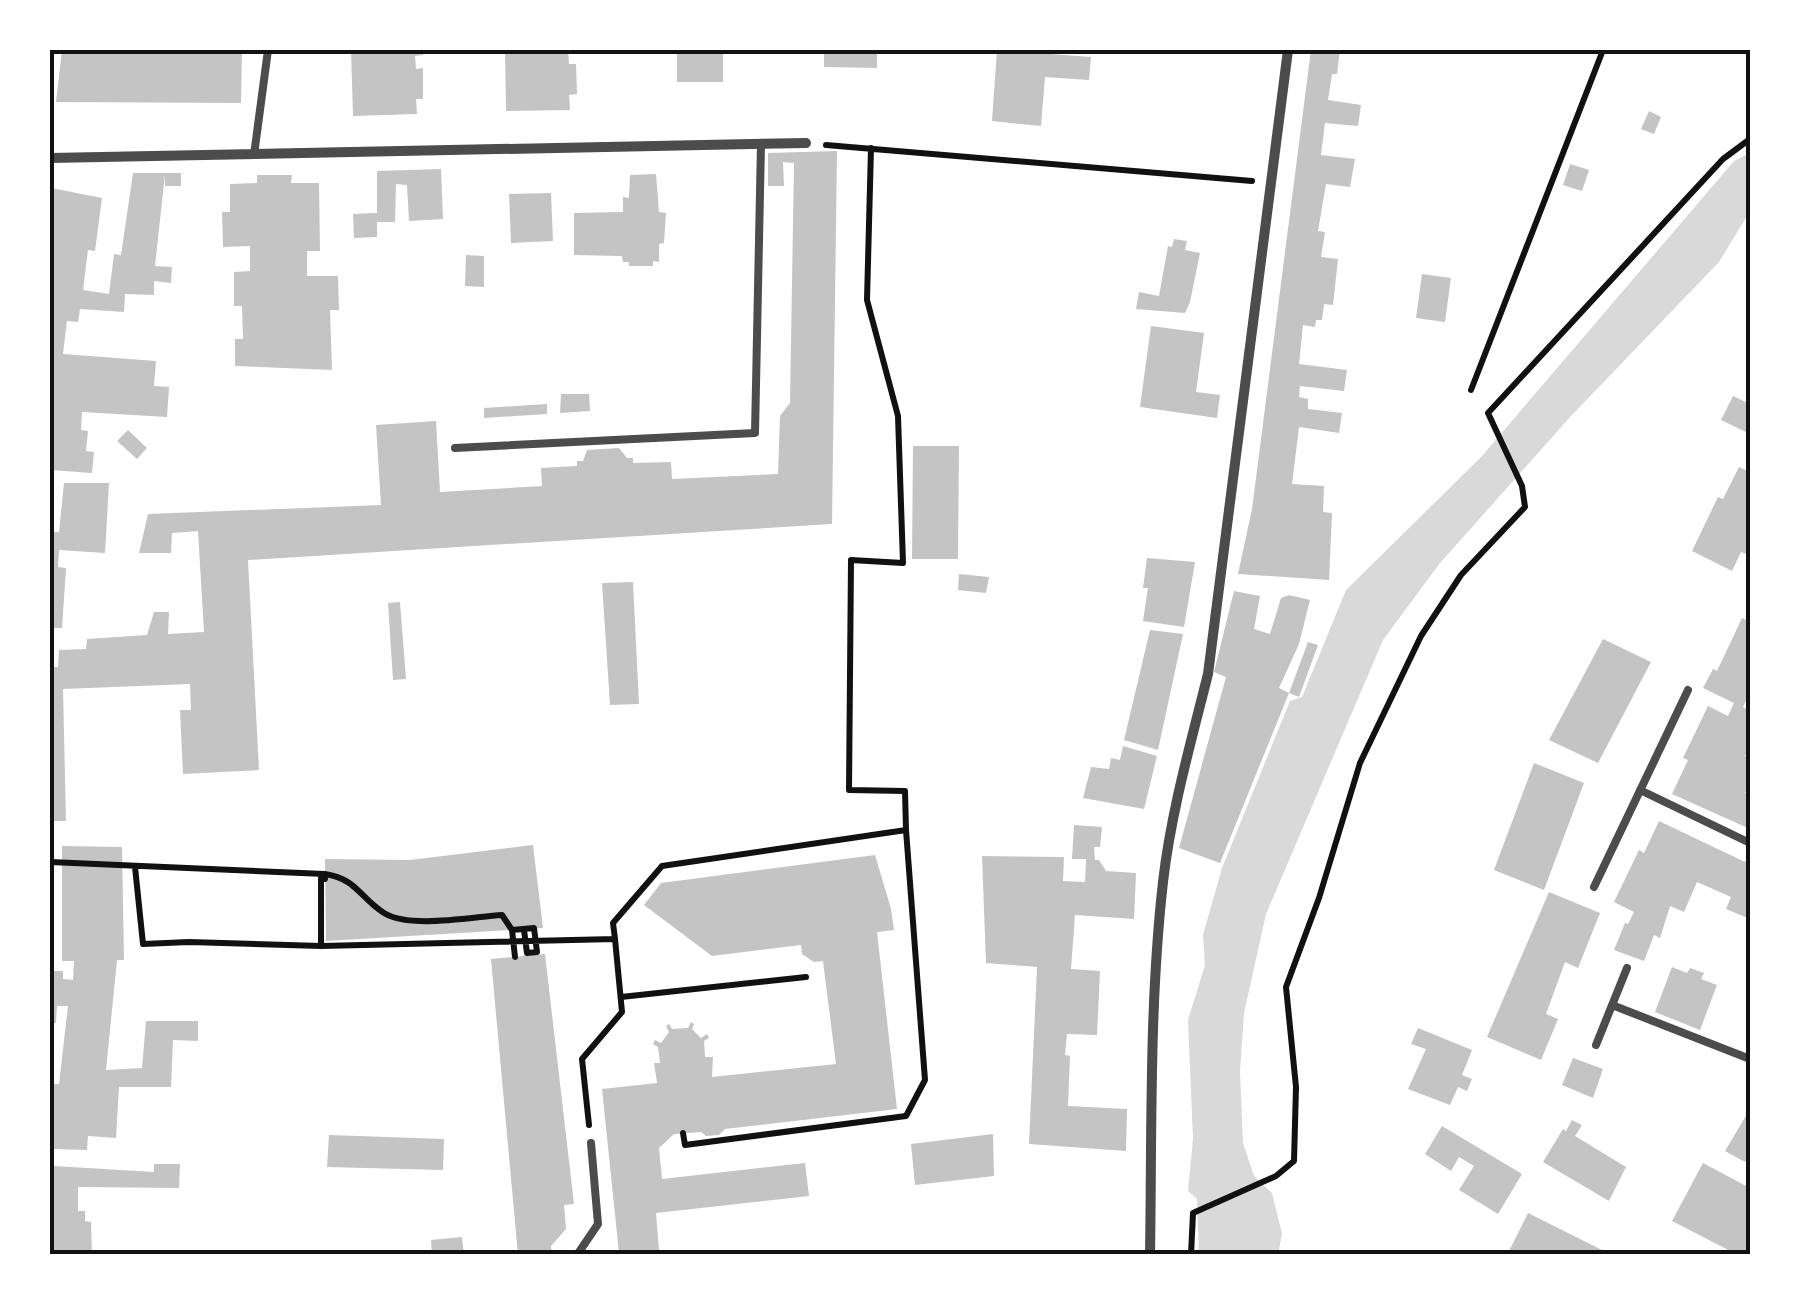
<svg xmlns="http://www.w3.org/2000/svg" width="1800" height="1305" viewBox="0 0 1800 1305" font-family="'PT Sans',sans-serif">
	<rect width="100%" height="100%" fill="#fff"/>
	<path fill="#d9d9d9" d="M1750 153V211L1719 262 1572 415 1440 563 1383 640 1266 914 1244 1013 1240 1072 1243 1143 1254 1176 1272 1193 1282 1234 1278 1255H1199L1197 1199 1188 1191 1193 1139 1188 1020 1205 965 1203 935 1222 868 1290 701 1302 697 1346 590 1482 456 1734 161Z"/>
	<path fill="#c4c4c4" d="M62 50H242L241 103 56 102Z
		M351 50H423V55L415 56 416 69 423 68V99H416L417 114 353 116Z
		M505 50H568L569 64H576L577 94 569 95 570 110 506 111Z
		M677 50H723V82H677Z
		M824 50H877V68L824 67Z
		M997 50 1091 57 1089 80 1045 77 1041 126 992 121Z
		M1311 50H1340L1337 74H1332L1328 100 1361 105 1358 126 1325 123 1321 155 1355 159 1350 187 1326 184 1318 231 1325 232 1321 257 1338 259 1333 305 1324 304 1322 320H1316L1315 327 1303 325 1299 364 1347 370 1344 391 1300 386 1299 397 1308 399V409L1342 413 1339 433 1299 427 1292 484 1324 486 1323 512 1332 513 1329 580 1238 574 1252 509Z
		M1649 111 1661 117 1654 134 1641 129Z
		M837 151 832 524 248 560 259 770 183 774 180 710H191L190 684 63 689 66 821H50V667H58L59 650 86 649 87 639 147 635 154 612H169L168 634 204 632 198 531 172 533 171 553H139L148 514 381 505 376 425 436 421 440 492 542 486 541 468 577 466V461H583L587 450 619 448 627 458H633V463L671 462 672 479 778 474 780 416 790 403 794 163 783 162 784 186H768V153Z
		M1570 164 1589 170 1582 191 1563 185Z
		M441 169 443 219 409 221 407 185 396 184 395 222H377V237L354 238 353 214 377 213V171Z
		M133 173H181V186H165V174L155 266 172 267 171 283 154 281V295L125 294 124 312 80 309 78 322 67 321 63 354 156 361 154 386 169 387 167 417 82 412 81 430 88 431 86 451 94 452 92 473 50 470 51 188 102 198 95 251 88 250 83 290 109 294 114 254 121 255Z
		M656 174 659 212 666 213 664 243 659 244V262L653 261V266H629V262H623L622 256 574 255V213L623 212V197L629 198 630 175Z
		M257 175H292L291 183H319L320 251H307V276H338L339 310H330L332 370 235 366V339H243L242 306H234V272L250 271V246L223 247 222 212H230V184L257 183Z
		M551 193 553 241 511 243 509 194Z
		M1174 239 1187 241 1185 250 1200 253 1190 302 1185 313 1136 309 1139 292 1159 296 1168 246 1172 247Z
		M466 255 484 256V287L465 286Z
		M1422 274 1451 278 1445 322 1416 318Z
		M1151 326 1204 333 1196 392 1220 395 1217 418 1140 407Z
		M561 394H589L590 411 560 413Z
		M1733 396 1750 404V434L1721 420Z
		M547 404V414L484 418V408Z
		M128 430 147 448 137 459 117 441Z
		M913 446H959L958 559H912Z
		M1739 467 1750 472V545L1746 554 1741 552 1732 571 1692 551 1718 497 1723 499Z
		M64 483H109L105 553 59 550 58 567 66 568 62 628H50V532H59Z
		M1147 558 1195 562 1184 627 1143 621 1148 588H1143Z
		M959 574 989 577 986 593 958 590Z
		M633 582 639 704 610 705 602 583Z
		M1234 591 1260 596 1254 629 1270 634 1281 598 1289 595 1310 600 1299 644 1279 688 1289 693 1220 863 1179 848 1226 677 1214 672Z
		M400 602 406 679 393 680 388 603Z
		M1742 618 1750 622V692L1743 707 1750 711V747L1745 756 1750 759V784L1745 793 1750 795V829L1672 794 1688 760 1683 758 1708 706 1728 716 1734 703 1703 688 1713 669 1717 671Z
		M1150 630 1183 634 1158 750 1124 740Z
		M1603 639 1651 662 1598 763 1549 740Z
		M1308 642 1318 645 1299 697 1289 693Z
		M1123 746 1157 756 1144 809 1083 798 1091 767 1109 769 1111 758 1120 760Z
		M1534 763 1584 783 1544 890 1494 870Z
		M1659 821 1745 862 1747 859 1750 860V919L1726 909 1731 897 1697 882 1684 912 1670 906 1660 938 1654 935 1644 961 1614 950 1625 923 1628 924 1634 912 1614 902 1639 850 1644 853Z
		M1074 825 1102 827 1100 847H1094L1095 860H1099L1106 871 1136 873 1134 919 1075 915 1071 969 1100 971 1097 1035 1067 1034 1065 1055 1070 1056 1068 1106 1127 1109 1126 1151 1029 1144 1037 967 986 963 982 856 1064 857 1063 881 1085 882 1086 859H1072Z
		M533 845 543 928 326 941 325 859 410 860Z
		M62 846 122 847 124 960H117L106 1070 142 1068 146 1021H198V1041L173 1040 171 1087H119L116 1138 88 1136 87 1150 54 1149V1166L154 1172V1164H180L179 1188 78 1187V1211H85V1221L91 1222 92 1255H50V1084H59L68 1006H57L56 1023H50V971H63V979L73 980 74 961H62Z
		M875 855 891 909 894 930 877 932 897 1109 725 1129 719 1135 706 1136 701 1132 674 1134 659 1148 662 1179 805 1163 809 1196 656 1213 659 1250 619 1253 602 1089 657 1083 654 1063H660L658 1047 653 1044 655 1040 661 1043 669 1032 666 1026 669 1024 672 1029 688 1028 691 1022 694 1024 692 1029 701 1038 707 1034 709 1038 704 1041 705 1057H713L712 1077 836 1064 823 961 814 962 802 954 801 945 712 956 644 905 661 883Z
		M1549 892 1600 913 1578 968 1565 962 1546 1014 1558 1019 1541 1060 1487 1037Z
		M545 954 574 1204 564 1205 566 1229 551 1246 552 1255H518L491 959Z
		M1672 967 1687 973 1690 968 1704 973 1701 979 1717 985 1700 1030 1655 1012Z
		M1418 1028 1472 1050 1462 1075 1472 1079 1467 1091 1458 1087 1450 1105 1408 1089 1426 1049 1411 1044Z
		M1573 1058 1603 1069 1593 1098 1562 1085Z
		M1747 1114 1750 1116V1154L1745 1162 1725 1151Z
		M1572 1120 1582 1125 1575 1136 1626 1167 1609 1201 1543 1162 1563 1129 1566 1131Z
		M1442 1126 1522 1174 1498 1214 1459 1190 1474 1166 1459 1157 1451 1171 1425 1154Z
		M993 1134 994 1176 915 1185 911 1144Z
		M329 1135 444 1139 443 1170 327 1167Z
		M1703 1163 1750 1188V1255H1738L1672 1221Z
		M1528 1213 1604 1251 1602 1255H1507Z
		M462 1237 464 1255H432L431 1240Z"/>
	<g fill="none" stroke-linecap="round" stroke-linejoin="round">
		<path stroke="#111" stroke-width="6" d="M826 145 1252 181
			M871 148 867 300 898 416 903 563 851 560 849 790 905 791 906 830
			M1471 390 1603 50
			M50 862 325 874C357 879 360 898 384 913 410 929 471 917 502 915L512 930
			M135 867 143 944 189 942 321 946
			M325 879 321 878V946L615 939 622 1012 582 1059 589 1125
			M615 939 613 923 662 866 906 830 925 1080 906 1116 685 1145 683 1133
			M515 957 512 930 534 928 537 952 527 953 524 930
			M621 997 806 977
			M1191 1255 1193 1213 1276 1176 1294 1161 1296 1087 1286 987 1319 898 1360 763 1421 636 1461 575 1525 507 1522 486 1488 413 1723 159 1750 139"/>
		<path stroke="#4c4c4c" stroke-width="8" d="M254 155 268 50
			M455 448 755 433 761 144
			M1640 790 1750 843
			M1594 887 1688 690
			M1612 1005 1750 1059
			M1596 1045 1627 968
			M577 1255 598 1224 591 1143"/>
		<path stroke="#4c4c4c" stroke-width="10" d="M50 158 806 143
			M1150 1255C1152 1131 1149 1006 1163 882 1171 812 1191 742 1208 674L1288 50"/>
	</g>
	<rect width="1800" height="1305" fill="none" stroke="#ffffff" stroke-width="105"/>
	<rect x="52" y="52" width="1696" height="1200" fill="none" stroke="#111" stroke-width="4"/>
</svg>
